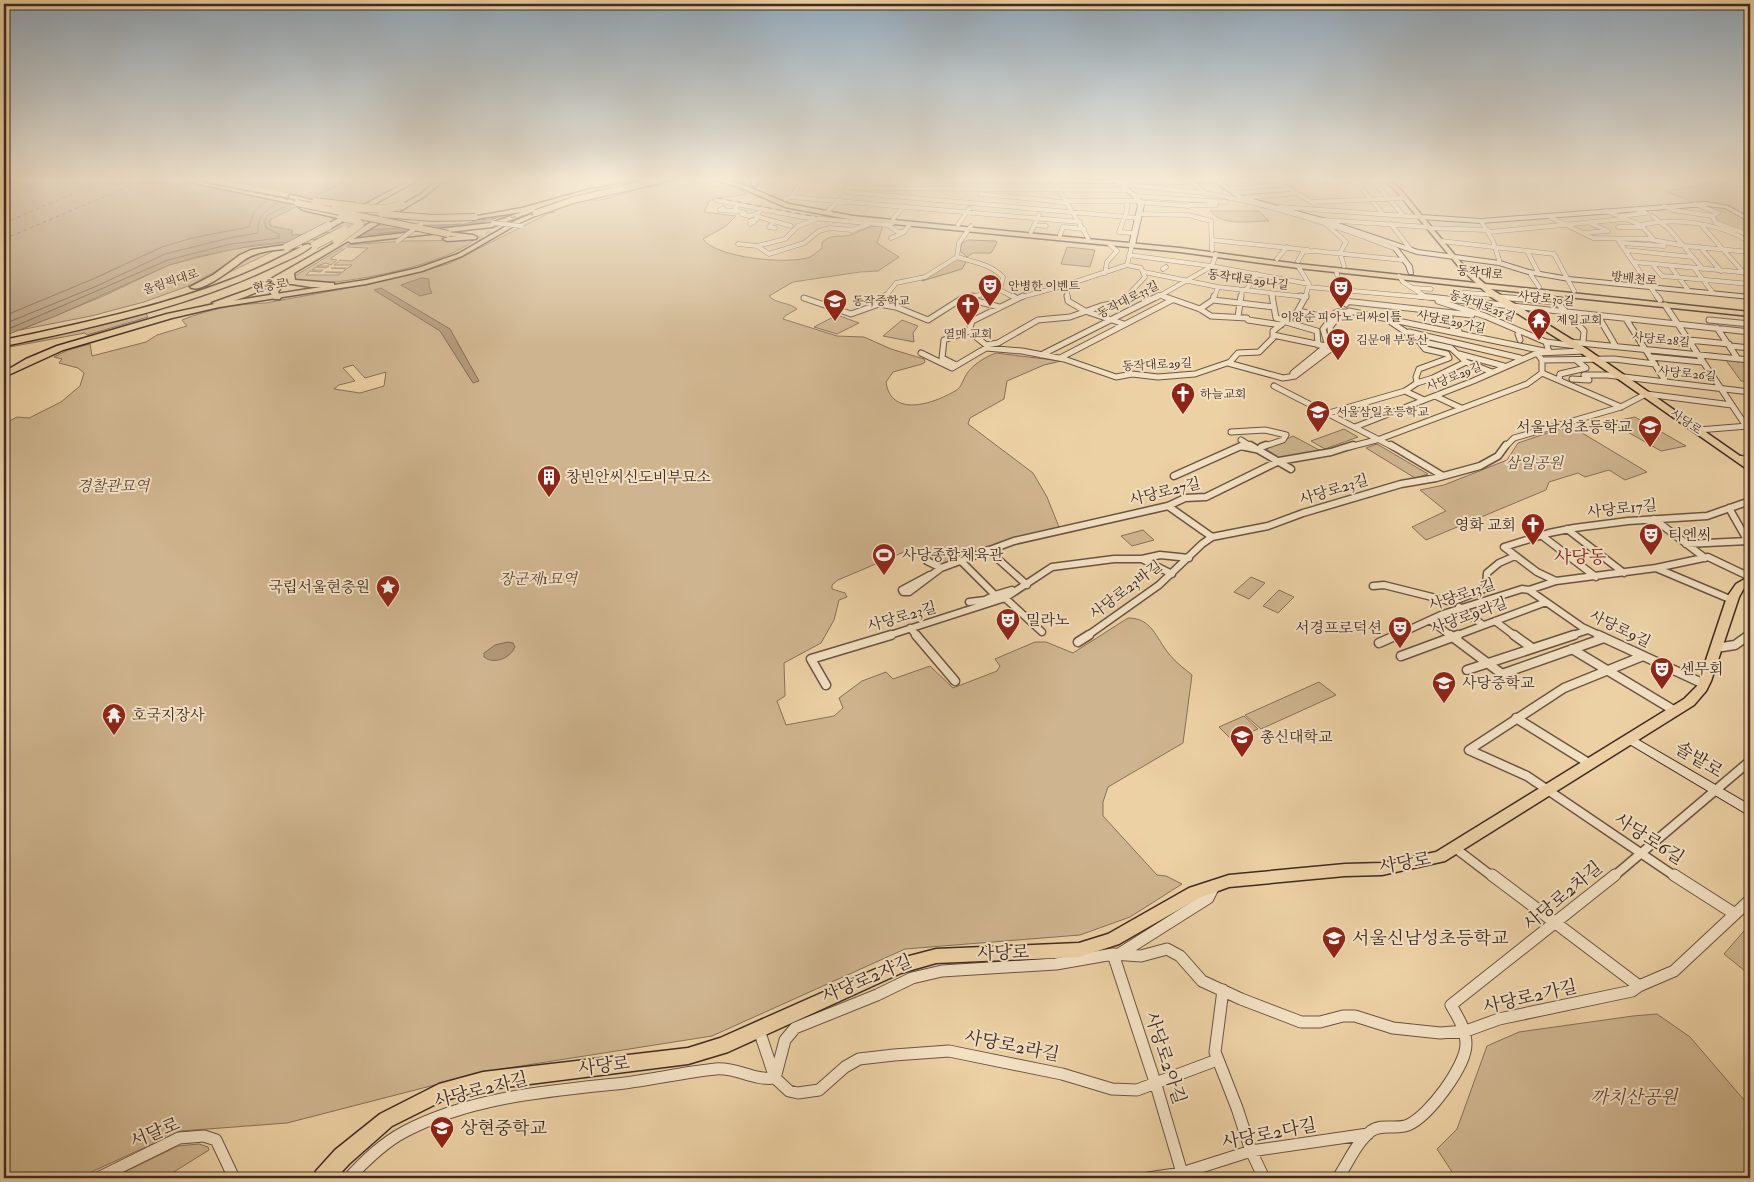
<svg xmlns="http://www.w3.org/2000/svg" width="1754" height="1182" viewBox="0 0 1754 1182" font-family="'IM FELL Double Pica','Noto Serif KR',serif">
	<rect width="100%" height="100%" fill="#ecd1a5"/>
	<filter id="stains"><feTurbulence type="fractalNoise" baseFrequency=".004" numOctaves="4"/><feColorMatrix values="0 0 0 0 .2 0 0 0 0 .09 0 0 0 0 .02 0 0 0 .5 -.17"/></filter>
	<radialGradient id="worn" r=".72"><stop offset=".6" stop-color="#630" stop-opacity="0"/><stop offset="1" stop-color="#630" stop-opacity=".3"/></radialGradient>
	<path fill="#cfb58f" stroke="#887058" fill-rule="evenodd" d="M351 180H410L345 215C347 217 348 220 351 221 363 228 442 225 461 224L293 235H291L293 231 270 225V220L322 193Z
		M680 180 701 181 711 185 732 187 747 193V194C735 197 720 196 709 201L704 212 736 216 726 226 703 239C716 258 788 265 810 257 814 255 818 251 822 248V242C835 232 841 239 853 234 864 229 870 225 883 226L877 243 899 257 878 271 860 272 793 282 769 296C776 304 789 302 797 309L785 316 783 319 837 336 864 337 891 349 924 359 925 362 922 364 893 372 886 382C891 418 933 404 955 391 962 388 963 378 968 372 974 364 987 356 996 353L1061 361 1044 365 1007 381 1004 399 970 418 968 424 1033 473 1047 497 1059 527 1011 539 942 565 934 558 922 556 911 549 838 580 832 585V589L845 593 847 597 839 600 834 620 821 643 784 663 785 696 777 701 786 725 834 716 843 708 839 698 862 681 886 672 893 679 930 666 953 688 997 671 1000 666 995 659 1035 642H1046L1073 653 1128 618C1152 618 1156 638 1169 654 1175 662 1185 669 1192 675L1183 743 1108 787 1103 802V816L1157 875 1166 876 1182 884 1130 917 1080 935 905 949 712 1036 489 1071 287 1123 181 1131 78 1178H4V424L17 417 29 418 61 402 80 386 84 373 78 368 59 363 62 359 54 357 68 350 90 344 92 356 146 342 157 335 187 326 182 320C209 309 237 304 266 303L364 285 448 264 559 208 582 200H601L645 187ZM353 365 365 378 386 372 384 386 360 393 334 389 339 385 355 381 343 368Z
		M1690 180H1716L1750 190V235L1717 222 1713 217 1719 213 1665 191 1701 186Z
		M1210 211H1259L1269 221C1251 221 1223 227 1210 211Z
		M477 226 379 238 286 245 239 258 191 285 144 302 91 316 20 330 101 297 169 265 232 249 319 238Z
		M474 240C446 264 357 282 319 283 311 283 303 281 296 281L293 277 347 245 404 241ZM347 247 368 248 352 261 340 260 334 265H352L348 268H331L346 269 343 272H325L341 273 339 275H306L310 271 320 272 323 270H312L316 267 326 268 329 266H317L326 263 331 265 337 260 330 259Z
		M968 240 996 241 997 243 991 253H973L967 257 960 251 962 243Z
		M1067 247 1095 250 1090 267 1061 264Z
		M280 248 209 282C234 265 251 253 280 248Z
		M958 258 967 260 962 269 922 281Z
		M145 312 148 317 87 335 85 333 4 348V345Z
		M837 315 859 323 837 334 814 327Z
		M902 320 918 326 913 333 914 342 883 336Z
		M1725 359 1750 362V382L1741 381Z
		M1635 417 1686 446 1661 451 1610 422Z
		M1574 428 1647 472 1625 480 1609 470 1585 477 1578 473 1549 482 1546 490 1426 540 1412 527 1446 511 1420 490 1444 485 1507 460 1518 443 1556 430Z
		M1344 429 1358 437 1325 449 1311 441Z
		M1293 436 1321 451 1281 459 1266 449Z
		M1377 444 1428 474 1415 478 1366 448Z
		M1143 530 1154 540 1132 546 1121 536Z
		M1251 577 1265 583 1249 599 1234 592Z
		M1279 590 1294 597 1278 613 1263 606Z
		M1319 682 1336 695 1261 729 1245 715Z
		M1244 716 1258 729 1232 740 1219 727Z
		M1750 924V975L1724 954Z
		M1657 1014 1690 1037 1750 1107V1178H1456L1437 1149 1457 1129 1487 1046 1519 1032 1633 1016Z
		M199 1144 208 1147 209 1150 164 1178H112L178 1146Z"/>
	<path fill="#b29878" stroke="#846c56" d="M4 180H351L322 193 270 220 269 223 272 227 292 230 291 234 293 235 465 224 587 190 639 180 569 196 476 224 255 245 196 257 169 265 58 315 4 336Z
		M421 278 429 279V286L432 293 420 296 401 285Z
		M381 288 450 329 479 381 473 383 440 331 374 290Z
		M508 642 513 643 515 647C510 658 495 665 484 657V653L495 645Z"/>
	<path fill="#ecd1a5" d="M179 180H219L315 199 297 208 285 202 258 195Z"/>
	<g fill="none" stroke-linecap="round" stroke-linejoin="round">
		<path stroke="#79614d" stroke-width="1" d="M4 316 93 279 162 247 192 238 249 227 255 210 268 200
			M4 324 97 286 165 254 229 238 258 233C258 213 264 212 279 202
			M4 331 168 260 231 244 279 238V234L266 228 264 221 268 215 289 204"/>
		<path stroke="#5c4638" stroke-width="1" stroke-dasharray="4 3" stroke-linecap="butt" d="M4 223 105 180
			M4 239 144 180"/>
		<path stroke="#cab08b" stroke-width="6" stroke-dasharray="6 3" stroke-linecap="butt" d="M478 240 493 231"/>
		<path stroke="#cab08b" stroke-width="8" stroke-dasharray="8 4" stroke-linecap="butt" d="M330 245 347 244"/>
		<g stroke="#6b5443" stroke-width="5">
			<path id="street-far4" d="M1053 180 1088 238
				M1274 180 1315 204
				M1355 180 1383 214
				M1357 181H1389
				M1373 181 1403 215
				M1191 182 1207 194
				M1119 184C1152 188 1185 190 1217 195 1279 207 1338 226 1396 249
				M852 188 1127 190
				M1228 189 1347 180
				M847 191 851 180
				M846 192 1138 218
				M1234 193 1290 189
				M980 194 1045 200
				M1134 196 1226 202
				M791 197 1080 222
				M1241 198 1297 193
				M785 199 791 197 803 180
				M716 200 802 217 888 225 895 222
				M1044 200 1067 203
				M1066 201H1139
				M1127 201V210L1119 232 1134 233
				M1139 202 1189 206
				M1312 202 1405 198
				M738 203 735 210 745 213 742 214 749 216 756 214
				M1695 204 1718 213 1712 216 1716 223 1750 235
				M1189 205H1216
				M1664 206 1673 210 1712 216
				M1280 207 1421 217
				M723 208 720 210 738 211
				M762 208 756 216 791 226
				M828 211 840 199
				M1606 211 1641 225 1654 240
				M1139 214 1188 215 1211 221 1212 250
				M1548 216 1593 238 1648 239 1685 246 1750 252
				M1620 216 1646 213 1636 209
				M1652 216 1669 229 1703 269
				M893 219 904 206
				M1324 220 1428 227
				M774 221 769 227 775 228
				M1481 221 1493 241 1500 263
				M1325 223 1346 242 1340 253 1344 266
				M750 224 754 222 750 221 757 219
				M1391 224 1411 250
				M888 225 898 232H904L910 224
				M958 225 969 209
				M1034 225 1046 226
				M1641 225C1676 217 1719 223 1750 242
				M1618 227H1642
				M1703 227 1744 273
				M1429 228 1488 230
				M1031 232 1039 215
				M1489 232 1624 219
				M1583 233 1608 231 1592 224
				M1060 235 1063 227 1084 229
				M891 238 903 233
				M1212 240 1308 250
				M1618 240 1658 298
				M1441 241 1554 254 1574 291
				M1622 243 1664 246
				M738 244 757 246 785 239 798 226 815 220
				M757 246 769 254 804 243 819 231 830 228 852 230 867 225
				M1700 247 1721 271
				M1625 250 1693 257
				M1527 251 1539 274
				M1129 255 1211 266 1309 284
				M957 257C974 262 990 264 1003 277L1000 290
				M957 257 959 243 971 226
				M1277 259 1287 247
				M1298 261 1303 252 1315 251 1403 260
				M1634 262 1750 273
				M1652 264 1662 276 1750 284
				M1127 265 1141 268 1145 277 1131 292 1134 296 1132 298
				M1298 266 1309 284 1305 298
				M1670 266 1689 291
				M1694 268 1713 293
				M1163 269 1166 267
				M1336 270 1343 298
				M1144 272 1218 287 1306 297
				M1105 273 1107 262 1117 251 1108 243
				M1533 273 1531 275 1539 287
				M1399 276 1403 282 1423 295
				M1066 285 1068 298
				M1308 287 1432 298
				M1413 288 1431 289
				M1000 290 1015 298
				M1547 292 1553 298
				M1272 294 1273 298
				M1159 295 1166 298
				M1498 297 1504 298
				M884 298 896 283 925 277 957 257
				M967 298 1000 290
				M1018 298 1066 285 1127 265 1132 245
				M1156 298 1212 266 1216 254
				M1214 298 1218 287
				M1241 298 1242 291 1246 290 1257 274
				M1457 298 1455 292 1494 295"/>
		</g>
		<g stroke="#6b5443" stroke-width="7">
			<path id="street-far3" d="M1013 296 1016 298
				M1067 296 1068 301 1085 311 1124 324
				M1163 296 1200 309 1211 316 1247 318 1248 320 1281 325
				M1272 296 1276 318 1288 321
				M1300 296 1306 297
				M1342 296 1346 304
				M1420 296 1750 332
				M1457 296 1458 300
				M1551 296 1584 331 1583 342
				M1657 296 1660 300
				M1498 297 1558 302
				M804 298 851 314 879 304 885 296
				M965 298 999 307
				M1213 300 1274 307
				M1344 301 1472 315
				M879 304 896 307 928 320 961 299 973 296
				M1665 305 1746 426
				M1200 309 1213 300 1214 296
				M1299 311 1327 318 1337 312H1346
				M1349 311 1549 352 1546 342 1485 316 1438 301
				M1449 314 1453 329 1459 331
				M1598 316 1615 345
				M1238 317 1241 296
				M1626 319 1666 382
				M1709 320 1750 324
				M1286 322 1317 331 1318 345
				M1717 328 1738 359
				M1409 332 1520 358
				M1518 334 1520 340
				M1273 335 1326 346
				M1640 339 1692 344
				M1689 340 1729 344
				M1546 342 1576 346
				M1570 342 1750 360
				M986 345 998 343 1038 320 1070 317 1101 306 1126 301 1134 296
				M1730 346 1750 348
				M986 348V345L969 331 972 321 1023 296
				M921 353 952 368 986 348 1022 351 1064 359 1116 377 1132 374 1158 377 1195 374 1230 362 1238 353 1259 352 1273 338V331L1297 312 1306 296
				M1459 354 1504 366
				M1041 355 1158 296
				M1651 357 1702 362
				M1060 358 1172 300
				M1542 360 1614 359 1655 364
				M1466 362 1492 372
				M1228 363 1283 378 1295 376 1332 348 1330 327 1338 317 1350 312
				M954 364 942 358 944 340 969 331
				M1293 373 1325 347 1327 343 1323 329 1331 319
				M1542 373 1621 407
				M1572 379 1589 380 1584 375H1607L1750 392
				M1559 380 1560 374 1586 368 1576 360
				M1417 383 1433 378 1466 362 1451 348 1419 341
				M1274 386 1393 447
				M1405 391 1424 400
				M1435 396 1461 408
				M1329 413 1405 391 1417 383 1416 377 1419 369 1449 358 1447 354 1425 349 1419 341 1391 322
				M1355 427 1473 381 1537 353 1584 351
				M1698 430 1748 426
				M1231 432 1265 430 1286 435 1283 440 1262 447
				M1241 440 1252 447
				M1240 447H1247
				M1349 447 1380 439 1527 384 1542 373V360L1537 353
				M1505 447 1514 438 1621 407 1646 394 1732 405"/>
		</g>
		<g stroke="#6b5443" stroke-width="9">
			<path id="street-far2" d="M1250 445 1291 469
				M1391 445 1443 476
				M1260 450 1261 447 1266 445
				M1740 459 1750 460
				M1174 476 1241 446 1260 450
				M1168 506 1212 537
				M1729 508 1750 545
				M1654 519 1705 558
				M1567 529 1624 573
				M1541 535 1596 577
				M1686 544 1748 541
				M988 550 1027 585
				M1142 559 1172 574
				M960 560 995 595 1012 590
				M927 561 941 568
				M1656 568 1732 600
				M930 575 902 590 903 592H909L941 568 1014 541 1168 506 1185 498 1206 497 1279 461 1331 452 1353 445
				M1556 581 1537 572 1504 547 1549 533 1574 528 1628 521 1707 516 1750 501
				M1373 586 1384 585 1452 602 1486 588 1487 573 1499 563 1515 556
				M1529 590 1582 627 1601 636
				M1005 598 1042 632
				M969 602 985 600 995 595
				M1459 607 1483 625
				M1430 620 1451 636
				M1495 621 1515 636
				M910 628 917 636
				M887 636 1005 598 1052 567 1114 559H1142L1160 555 1189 558
				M1087 636 1159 585 1202 544 1212 537 1268 526 1303 513 1401 484 1436 478 1480 466 1498 456 1506 445
				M1395 636 1443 614 1522 589 1529 590 1556 581 1656 568 1708 557 1750 577
				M1455 636 1546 602
				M1570 636 1588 630
				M1748 636 1750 633"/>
		</g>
		<g stroke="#6b5443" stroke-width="11">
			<path id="street-far1" d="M916 635 955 681
				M1450 635 1502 674 1604 638
				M1514 635 1532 648
				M1598 635 1704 684
				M1078 642 1089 635
				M1379 643 1397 635
				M1716 648 1735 645 1749 635
				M1572 649 1675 711
				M1401 656 1458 635
				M1643 656 1564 688 1469 750 1527 776 1676 877
				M1467 670 1574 635
				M826 685 811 659 891 635
				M1516 718 1590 764
				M1455 848 1493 877
				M1613 877 1750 761"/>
		</g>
		<g stroke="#6b5443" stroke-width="13">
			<path id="street" d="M1492 875 1639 986
				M1674 875 1735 914
				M1121 953 1208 898 1214 886
				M1113 954 1156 1085 1182 1173
				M1223 990 1215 1052 1237 1108 1251 1151 1264 1178
				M759 1030 775 1078 789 1091 798 1093 819 1090 845 1067 859 1059 894 1055 949 1051 1062 1074 1112 1089 1137 1090 1217 1060
				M98 1178 179 1138 204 1136 216 1140 234 1178
				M349 1178C365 1161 383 1143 404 1132 472 1096 551 1091 625 1083 656 1079 685 1072 716 1069 736 1067 754 1081 775 1078L785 1040 795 1028 877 995 912 978 942 971 1056 964 1113 954 1141 956 1167 949 1180 956 1202 981 1241 999 1301 1022H1320L1343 1016H1355L1393 1028 1440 1033 1466 1031 1499 1019 1632 991 1639 986 1674 971 1750 900
				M1148 1178 1182 1173 1251 1151 1368 1134
				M1338 1178C1348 1163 1356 1143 1371 1131 1382 1123 1396 1130 1408 1125 1429 1116 1466 1066 1466 1044 1466 1030 1458 1017 1451 1005L1615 875"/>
		</g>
		<g stroke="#402a22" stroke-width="2">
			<path id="secondary" d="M955 180H1220L1242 196 1326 219 1418 250 1500 261 1529 270 1569 277 1750 295V299L1569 281 1528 274 1499 265 1417 254 1322 221 1238 198 1215 182 1179 184 1122 183 1137 195 1144 205 1135 245 1132 247 1129 245 1138 205 1133 197 1116 183 957 182Z
				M1740 180H1750V183L1741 181Z
				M1706 202 1728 206 1750 218V222L1725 208 1706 206 1481 223 1421 219 1418 217 1421 215 1481 219Z
				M1394 248H1398L1412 266 1413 274H1409L1406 266 1393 249Z
				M1630 735 1750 805V816L1626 742 1624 739 1626 736Z"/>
		</g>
		<g stroke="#402a22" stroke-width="3">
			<path id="primary" d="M180 180H190L297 201 307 208 345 217 342 219 303 210 295 204Z
				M660 180H669L648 186 645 184Z
				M711 180H721L741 184 789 204 853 216 1180 248 1298 264 1476 283 1459 267 1396 191 1384 180H1390L1400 189 1463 265 1485 284 1750 312V316L1491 289 1587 349 1750 463V470L1747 469 1581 353 1491 297 1481 288 1298 268 1180 252 853 220 785 207 737 186Z
				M753 180H759L756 186 751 185Z
				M633 181 635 184 586 194 522 212 475 219 472 217 522 208 594 188 596 189Z
				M291 195 328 204 329 205 326 207 289 198V196Z
				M546 208 551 209 519 223 462 256 422 271 366 284 219 307 172 318 63 350 4 377V372L26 359 57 346 167 314 219 303 366 280 418 268 458 254 515 221Z
				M448 232 472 235 475 237 472 239 446 235 445 234Z
				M1750 576V584L1744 588 1739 597 1711 681 1706 691 1694 705 1445 861 1382 875 1345 876 1229 887 1199 898 1119 944 1079 957 936 963 901 973 728 1052 688 1064 483 1090 442 1101 392 1126 349 1164 336 1178H314L316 1171 335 1150 380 1114 439 1084 483 1072 688 1048 720 1038 898 959 936 949 1079 943 1108 934 1189 888 1229 875 1345 864 1382 863 1436 852 1684 699 1697 686 1699 681 1727 597 1736 584Z"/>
		</g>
		<g stroke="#402a22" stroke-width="3">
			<path id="highway" d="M411 180H418L331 228 324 226Z
				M437 180H444L425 196 353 239 491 223 559 199 564 200 492 227 351 243 348 241 294 273 295 280 331 283H334V287H311L292 284H289L287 278 278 292 281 297 280 299H274L270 292 273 285C262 290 221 309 212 303L248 290 269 280 421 194Z
				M473 235 477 237 476 239 447 241 443 239 447 237Z
				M299 243H302V246L308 244 312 246C302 255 287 260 275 266 194 305 92 328 4 346V340C82 323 161 307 235 278 258 269 279 258 301 247 282 250 260 249 244 260 234 267 201 295 190 287L213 275 240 255 251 250Z"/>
		</g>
		<use href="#street-far4" stroke="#f3e1c4" stroke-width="4"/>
		<use href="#street-far3" stroke="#f3e1c4" stroke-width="5"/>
		<use href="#street-far2" stroke="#f3e1c4" stroke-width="6"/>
		<use href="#street-far1" stroke="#f3e1c4" stroke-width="8"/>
		<use href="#street" stroke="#f3e1c4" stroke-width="11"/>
		<use href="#secondary" fill="#f3e1c4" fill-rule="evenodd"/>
		<use href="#primary" fill="#ecd1a5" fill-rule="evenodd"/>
		<use href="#highway" fill="#ecd1a5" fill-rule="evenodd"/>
		<path stroke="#402a22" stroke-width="1" stroke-dasharray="5 5" stroke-linecap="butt" d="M195 180 348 212 387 218 455 221 506 218 555 212
			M717 198 817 217"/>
		<g stroke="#6b5443" stroke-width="5" stroke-linecap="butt">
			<path id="street-bridge" d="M493 223 521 226
				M398 241 421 224"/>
		</g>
		<g stroke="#402a22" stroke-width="8" stroke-linecap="butt">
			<path id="primary-bridge" d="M315 201 356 206
				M297 203 448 234
				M536 213 573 200 660 180
				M382 214 433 218 475 217"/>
		</g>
		<g stroke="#402a22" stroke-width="9" stroke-linecap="butt">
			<path id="highway-bridge" d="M336 207 385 209 401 205
				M337 241 360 224 355 220 342 217
				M315 245 344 230
				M287 247 328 226"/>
		</g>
		<use href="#street-bridge" stroke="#f3e1c4" stroke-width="4"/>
		<use href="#primary-bridge" stroke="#ecd1a5" stroke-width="6"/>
		<use href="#highway-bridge" stroke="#ecd1a5" stroke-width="8"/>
	</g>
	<linearGradient id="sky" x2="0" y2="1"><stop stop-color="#92a9bb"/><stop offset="0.52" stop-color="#f6ead6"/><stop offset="1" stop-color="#f6ead6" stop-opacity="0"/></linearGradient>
	<rect width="1754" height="345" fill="url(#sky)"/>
	<defs>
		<g id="theatre-pin" transform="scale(1.25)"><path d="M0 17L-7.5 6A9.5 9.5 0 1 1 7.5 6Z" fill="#8f2418" stroke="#f3e1c4"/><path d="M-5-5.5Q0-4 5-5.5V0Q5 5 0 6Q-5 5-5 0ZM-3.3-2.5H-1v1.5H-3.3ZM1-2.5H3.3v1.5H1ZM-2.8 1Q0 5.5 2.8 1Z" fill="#fff"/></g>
		<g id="school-pin" transform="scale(1.25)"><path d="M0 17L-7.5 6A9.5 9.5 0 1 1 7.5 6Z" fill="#8f2418" stroke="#f3e1c4"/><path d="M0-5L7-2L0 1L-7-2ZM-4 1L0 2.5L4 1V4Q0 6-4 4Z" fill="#fff"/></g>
		<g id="church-pin" transform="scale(1.25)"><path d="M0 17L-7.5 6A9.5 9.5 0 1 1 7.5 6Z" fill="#8f2418" stroke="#f3e1c4"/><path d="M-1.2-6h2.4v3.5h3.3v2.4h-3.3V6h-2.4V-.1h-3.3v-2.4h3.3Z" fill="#fff"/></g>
		<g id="temple-pin" transform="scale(1.25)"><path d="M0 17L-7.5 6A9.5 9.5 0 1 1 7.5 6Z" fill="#8f2418" stroke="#f3e1c4"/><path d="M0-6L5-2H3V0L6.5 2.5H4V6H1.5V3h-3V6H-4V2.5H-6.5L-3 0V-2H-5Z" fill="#fff"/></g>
		<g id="building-pin" transform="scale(1.25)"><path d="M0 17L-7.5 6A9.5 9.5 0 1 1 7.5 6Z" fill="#8f2418" stroke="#f3e1c4"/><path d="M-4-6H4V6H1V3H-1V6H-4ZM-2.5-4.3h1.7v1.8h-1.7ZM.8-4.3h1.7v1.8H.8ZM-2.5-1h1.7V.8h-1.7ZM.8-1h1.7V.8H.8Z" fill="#fff"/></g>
		<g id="stadium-pin" transform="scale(1.25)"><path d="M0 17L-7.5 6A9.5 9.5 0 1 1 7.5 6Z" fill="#8f2418" stroke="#f3e1c4"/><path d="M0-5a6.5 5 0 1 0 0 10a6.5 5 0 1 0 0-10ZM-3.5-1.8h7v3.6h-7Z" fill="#fff"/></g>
		<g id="sight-pin" transform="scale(1.25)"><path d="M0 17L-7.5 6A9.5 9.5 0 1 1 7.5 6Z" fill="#8f2418" stroke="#f3e1c4"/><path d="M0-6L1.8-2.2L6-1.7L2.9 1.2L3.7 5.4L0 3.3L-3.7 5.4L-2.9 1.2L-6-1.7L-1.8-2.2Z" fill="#fff"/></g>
		<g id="university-pin" transform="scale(1.25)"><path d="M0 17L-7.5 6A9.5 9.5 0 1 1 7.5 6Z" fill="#8f2418" stroke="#f3e1c4"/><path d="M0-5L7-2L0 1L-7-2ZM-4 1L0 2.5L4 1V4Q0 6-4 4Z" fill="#fff"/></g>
	</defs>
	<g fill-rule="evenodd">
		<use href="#theatre-pin" x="990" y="286"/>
		<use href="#theatre-pin" x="1341" y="288"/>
		<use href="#school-pin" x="835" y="301"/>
		<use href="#church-pin" x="968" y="305"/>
		<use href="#temple-pin" x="1539" y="320"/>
		<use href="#theatre-pin" x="1338" y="340"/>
		<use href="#church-pin" x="1183" y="394"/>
		<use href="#school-pin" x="1318" y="412"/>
		<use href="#school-pin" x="1650" y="427"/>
		<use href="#building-pin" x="549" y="477"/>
		<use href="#church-pin" x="1533" y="525"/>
		<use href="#theatre-pin" x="1651" y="535"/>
		<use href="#stadium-pin" x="884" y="555"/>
		<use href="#sight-pin" x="388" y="587"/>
		<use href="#theatre-pin" x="1008" y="620"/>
		<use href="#theatre-pin" x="1400" y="628"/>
		<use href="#theatre-pin" x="1662" y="669"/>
		<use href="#school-pin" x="1444" y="683"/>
		<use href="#temple-pin" x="114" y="715"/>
		<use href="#university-pin" x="1242" y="737"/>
		<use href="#school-pin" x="1334" y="938"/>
		<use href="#school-pin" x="442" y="1128"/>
	</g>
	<g text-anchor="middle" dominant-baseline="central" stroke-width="4" stroke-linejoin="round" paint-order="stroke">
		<g font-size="12" fill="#402a22" stroke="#f3e1c4">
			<text transform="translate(1480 273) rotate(6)">동작대로</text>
			<text transform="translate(1634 279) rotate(6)">방배천로</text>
			<text transform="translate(1248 280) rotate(8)">동작대로29나길</text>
			<text transform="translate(171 282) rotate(-18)">올림픽대로</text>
			<text transform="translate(270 286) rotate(-9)">현충로</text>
			<text transform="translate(1546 299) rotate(6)">사당로30길</text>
			<text transform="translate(1128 300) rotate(-27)">동작대로33길</text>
			<text transform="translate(1482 306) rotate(20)">동작대로25길</text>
			<text transform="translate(1451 322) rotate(12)">사당로29가길</text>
			<text transform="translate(1661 340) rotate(6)">사당로28길</text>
			<text transform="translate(1157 365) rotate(-3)">동작대로29길</text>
			<text transform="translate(1687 374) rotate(6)">사당로26길</text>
			<text transform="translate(1454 377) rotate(-22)">사당로29길</text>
			<text transform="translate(1686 422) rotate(34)">사당로</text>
		</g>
		<g font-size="12" fill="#402a22" stroke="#f3e1c4" text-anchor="start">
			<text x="1008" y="286">안병한 이벤트</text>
			<text x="852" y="301">동작중학교</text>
			<text x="1341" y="317" text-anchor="middle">이양순 피아노 리싸이틀</text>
			<text x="1556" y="320">제일교회</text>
			<text x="968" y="334" text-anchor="middle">열매 교회</text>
			<text x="1356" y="340">김문애 부동산</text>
			<text x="1200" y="394">하늘교회</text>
			<text x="1336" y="412">서울삼일초등학교</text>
		</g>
		<g font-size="15" fill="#402a22" stroke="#f3e1c4" text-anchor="start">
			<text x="1632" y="427" text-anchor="end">서울남성초등학교</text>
			<text x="566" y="477">창빈안씨신도비부묘소</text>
			<text x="1516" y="525" text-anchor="end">영화 교회</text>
			<text x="1668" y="535">티엔씨</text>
			<text x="902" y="555">사당종합체육관</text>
			<text x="370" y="587" text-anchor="end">국립서울현충원</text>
			<text x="1026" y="620">밀라노</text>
			<text x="1382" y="628" text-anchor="end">서경프로덕션</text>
			<text x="1680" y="669">센무회</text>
			<text x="1462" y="683">사당중학교</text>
			<text x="132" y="715">호국지장사</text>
			<text x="1260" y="737">총신대학교</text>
		</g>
		<g font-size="15" font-style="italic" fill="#5d4638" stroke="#f3e1c4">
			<text x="1534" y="463">삼일공원</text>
			<text x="113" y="486">경찰관묘역</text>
			<text x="538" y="579">장군제1묘역</text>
		</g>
		<g font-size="15" fill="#402a22" stroke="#f3e1c4">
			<text transform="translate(1334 490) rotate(-17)">사당로23길</text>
			<text transform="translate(1165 492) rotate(-14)">사당로27길</text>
			<text transform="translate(1622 509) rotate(-6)">사당로17길</text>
			<text transform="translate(1126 590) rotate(-37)">사당로23바길</text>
			<text transform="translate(1462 595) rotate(-19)">사당로13길</text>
			<text transform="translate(1469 616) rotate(-20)">사당로9라길</text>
			<text transform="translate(902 617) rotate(-16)">사당로23길</text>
			<text transform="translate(1620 629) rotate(26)">사당로9길</text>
		</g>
		<g font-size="18" fill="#7a1f14" stroke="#f3e1c4">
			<text x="1580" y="557">사당동</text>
		</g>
		<g font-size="18" fill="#402a22" stroke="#f3e1c4">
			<text transform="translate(1699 760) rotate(31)">솔밭로</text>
			<text transform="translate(1649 839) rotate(33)">사당로6길</text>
			<text transform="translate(1405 863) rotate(-10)">사당로</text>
			<text transform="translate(1563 896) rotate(-40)">사당로2차길</text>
			<text transform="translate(1003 953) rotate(-2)">사당로</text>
			<text transform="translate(867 979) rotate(-23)">사당로2자길</text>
			<text transform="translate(1530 997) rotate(-13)">사당로2가길</text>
			<text transform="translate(1012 1046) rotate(11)">사당로2라길</text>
			<text transform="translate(1165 1058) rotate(72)">사당로2아길</text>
			<text transform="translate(604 1066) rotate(-7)">사당로</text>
			<text transform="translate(481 1090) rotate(-14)">사당로2자길</text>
			<text transform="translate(155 1133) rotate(-22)">서달로</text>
			<text transform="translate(1269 1134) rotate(-11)">사당로2다길</text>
		</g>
		<g font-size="18" fill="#402a22" stroke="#f3e1c4" text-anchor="start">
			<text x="1352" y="938">서울신남성초등학교</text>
			<text x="460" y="1128">상현중학교</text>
		</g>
		<g font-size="18" font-style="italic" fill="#5d4638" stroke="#f3e1c4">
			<text x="1634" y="1097">까치산공원</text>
		</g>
	</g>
	<rect width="1754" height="1182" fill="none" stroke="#ecd1a5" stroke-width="20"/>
	<rect x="5" y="5" width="1744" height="1172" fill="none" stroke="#402a22" stroke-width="2.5"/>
	<rect x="10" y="10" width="1734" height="1162" fill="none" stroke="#402a22"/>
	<rect width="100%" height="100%" filter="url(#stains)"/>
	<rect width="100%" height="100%" fill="url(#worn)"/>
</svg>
